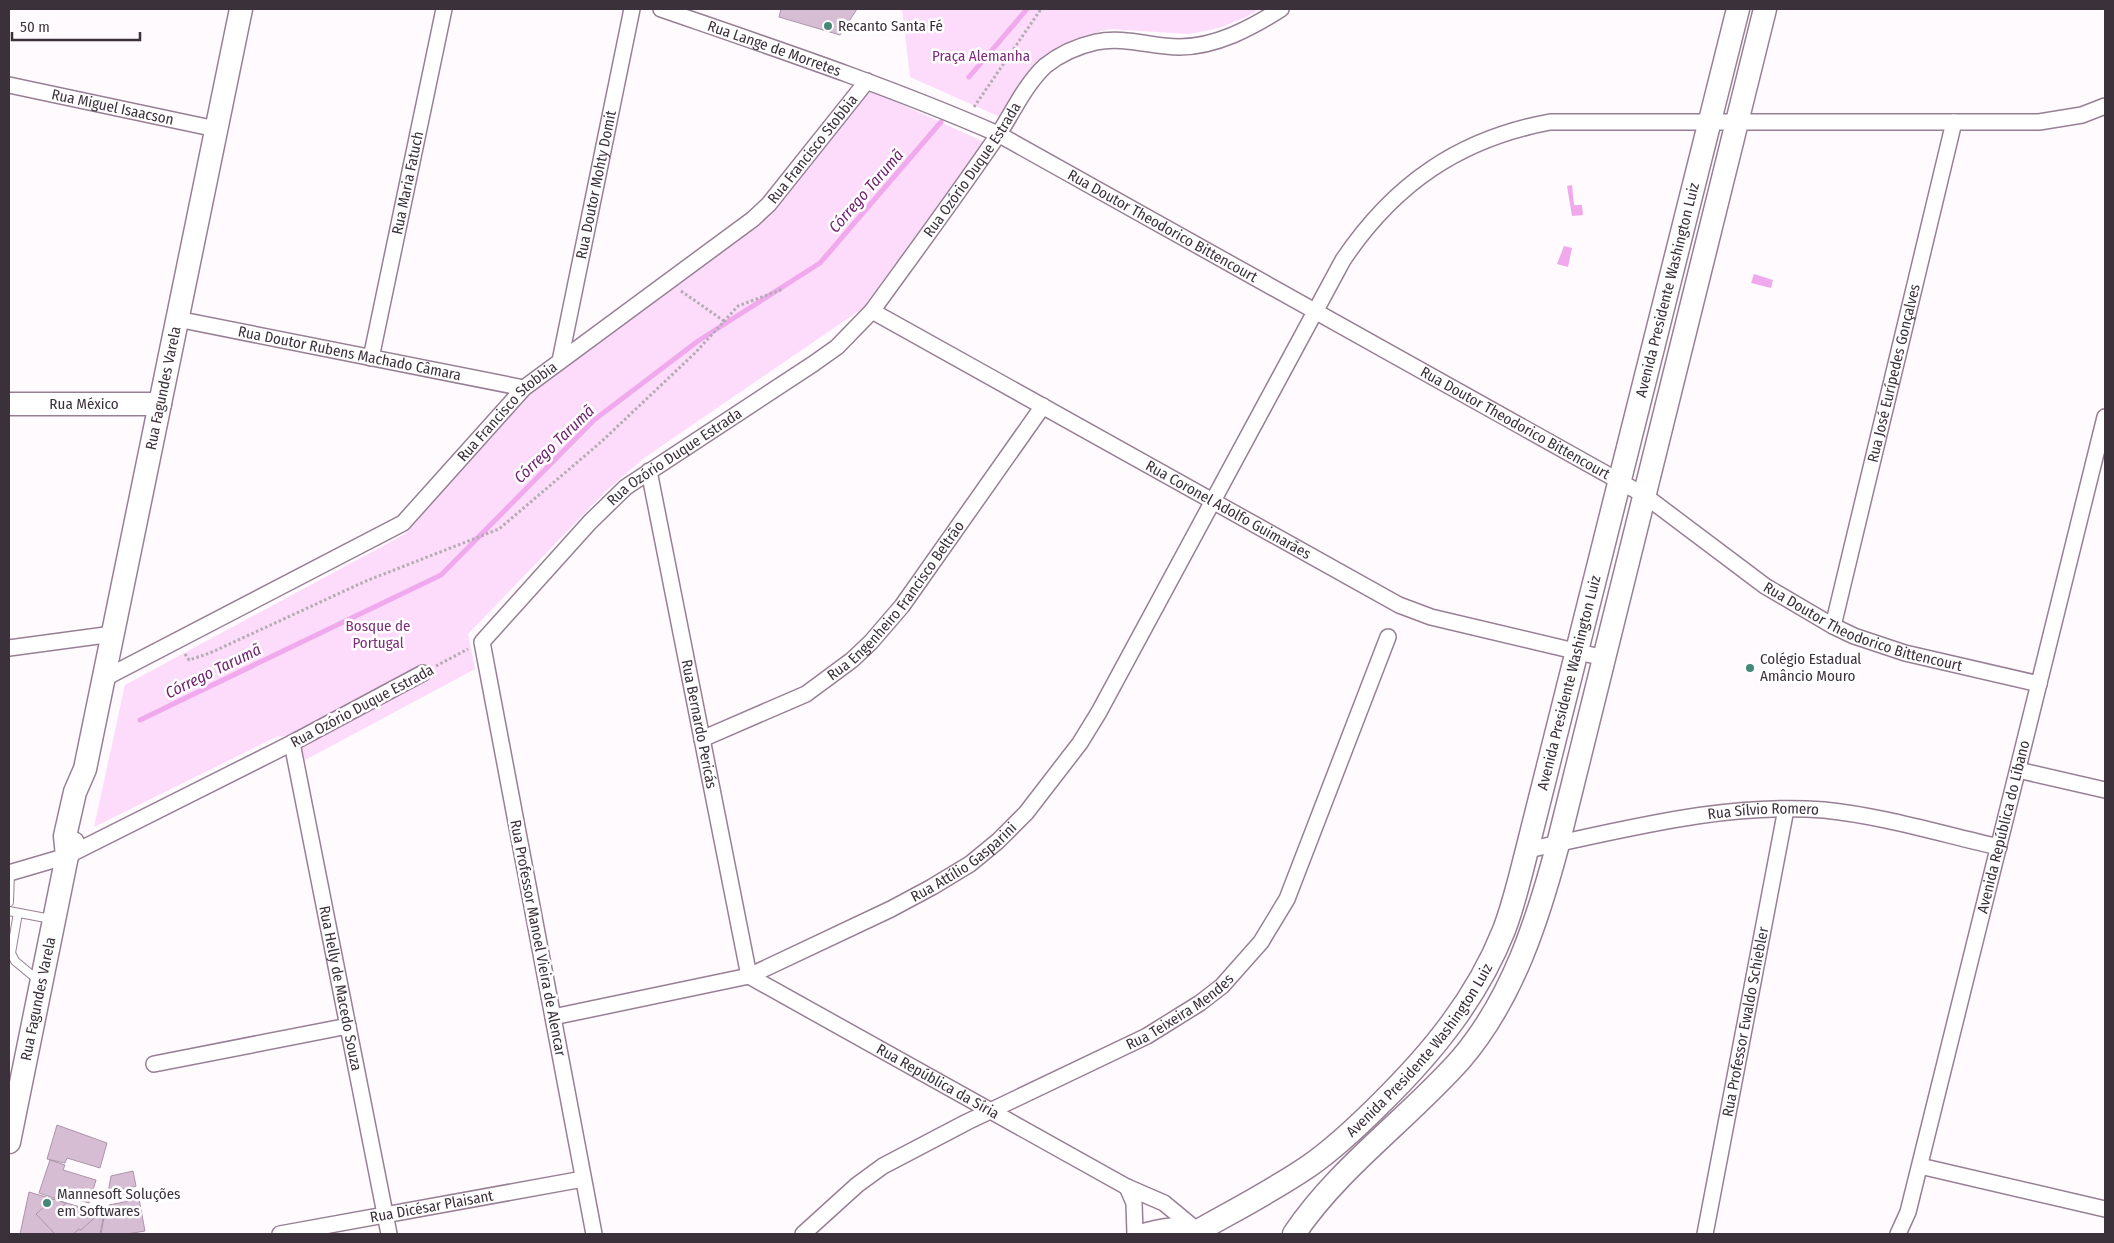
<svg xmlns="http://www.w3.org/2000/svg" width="2114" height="1243" viewBox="0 0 2114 1243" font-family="'Fira Sans Condensed',sans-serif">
	<rect width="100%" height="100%" fill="#fffafe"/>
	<path fill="#fddbfa" d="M902 9H1259L1246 17 1219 28 1189 34 1110 29 1082 36 1046 58 1023 79 1000 117 910 77Z
		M870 90 984 142 863 308 644 458 606 491 468 634 475 669 305 760 301 746 289 736 276 737 94 827 125 685 405 534 535 388 768 218Z
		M132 1188 134 1199 120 1202 118 1191Z"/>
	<path fill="#efa9ec" d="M1572 185 1574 205H1582L1583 215 1572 216 1567 186Z
		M1564 246 1572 248 1568 267 1557 264Z
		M1754 274 1773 280 1771 288 1751 283Z"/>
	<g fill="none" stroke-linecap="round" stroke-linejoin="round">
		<path stroke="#efa9ec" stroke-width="5" d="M969 77 1027 9
			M140 720 441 575 594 420 698 341 820 263 941 122"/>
	</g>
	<path fill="#d6bdd4" stroke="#ac94ab" d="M781 9H857L840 35 779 17Z
		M57 1125 107 1143 100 1168 67 1158 65 1163 47 1159Z
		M50 1160 65 1165 63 1170 96 1180 89 1203 61 1195 60 1200 39 1193Z
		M133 1171 136 1186 108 1193 111 1176Z
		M29 1192 104 1214 100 1234H20Z
		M53 1199 66 1203 62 1207 68 1215 78 1207 100 1213 81 1230 79 1229 73 1234H55L36 1214Z
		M139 1199 145 1231 127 1234H101L104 1217H107L109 1205Z"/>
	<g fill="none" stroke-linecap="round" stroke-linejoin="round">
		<g stroke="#978095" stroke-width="10">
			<path id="lane" d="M9 902 10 872
				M9 911 51 919
				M18 913 11 953 15 961 39 981"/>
		</g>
		<g stroke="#978095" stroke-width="18">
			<g id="street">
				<path id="s1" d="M661 9C774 48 888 86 998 134L1644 495 1765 586 1833 626 1854 636 1905 653 2039 684"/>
				<path id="s2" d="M9 85 216 129"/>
				<path id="s3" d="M872 311 1399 605 1431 617 1604 658"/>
				<path id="s4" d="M177 319 524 388"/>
				<path id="s5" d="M371 358 444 9"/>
				<path id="s6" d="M560 361 632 9"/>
				<path id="s7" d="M649 471 749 976 1127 1187 1164 1203 1199 1232"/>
				<path id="s8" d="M1833 626 1954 122"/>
				<path d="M9 648 113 634"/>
				<path id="s9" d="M103 679 403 523 524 388 753 219 769 204 867 81"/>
				<path id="s10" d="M702 739 806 694 852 660 871 642 902 606 1043 406"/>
				<path id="s11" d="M292 743 389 1234"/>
				<path d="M2018 770 2105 790"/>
				<path id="s12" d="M1527 850C1624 830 1724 802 1824 810 1883 816 1941 834 1999 847"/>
				<path d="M9 873 67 856 292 743 423 673"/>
				<path id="s13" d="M553 1017 749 976 891 909 932 887 970 864 998 841 1026 813 1080 743 1099 712 1343 260C1394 184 1459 139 1550 122H2039L2082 115 2105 106"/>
				<path d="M154 1064 348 1026"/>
				<path d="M1920 1166 2105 1209"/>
				<path d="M1127 1187 1134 1203 1135 1234"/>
				<path id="s14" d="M280 1234 583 1179"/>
				<path id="s15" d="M594 1234 482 642 590 522 626 487 813 364 837 347 872 311C914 253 957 195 998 135 1013 112 1025 85 1045 66 1060 54 1078 46 1096 42 1124 36 1152 47 1179 47 1216 47 1251 28 1281 9"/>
				<path id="s16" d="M803 1234 857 1185 883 1166 967 1122 1147 1036 1200 1003 1222 986 1261 942 1287 899 1388 637"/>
				<path id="s17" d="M1705 1234 1786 809"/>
				<path id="s18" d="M1898 1234 1908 1212 2105 417"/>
			</g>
		</g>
		<g stroke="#978095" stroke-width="25">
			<g id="secondary">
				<path id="s19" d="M9 404H160"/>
				<path id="s20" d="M67 856 65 836 75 792 85 769 241 9"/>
				<path id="s21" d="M9 1142 67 856 73 843"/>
				<path id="s22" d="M1198 1231C1235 1210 1274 1190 1309 1166 1335 1148 1358 1126 1380 1104 1432 1053 1477 998 1504 930 1514 904 1520 877 1527 850L1738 9"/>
				<path d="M1147 1234C1165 1229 1186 1226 1204 1234"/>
				<path d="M1294 1234C1339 1167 1408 1119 1461 1059 1513 998 1538 919 1558 844L1765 9"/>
			</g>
		</g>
		<path stroke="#b3acb2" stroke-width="3" stroke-dasharray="2.5 2.5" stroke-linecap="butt" d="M974 107 1041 9
			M681 291 724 321
			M185 654 189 660 210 653 366 581 499 529 601 442 695 353 738 306 783 289
			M436 666 468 649"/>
		<use href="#lane" stroke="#fff" stroke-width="8"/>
		<use href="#street" stroke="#fff" stroke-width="15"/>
		<use href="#secondary" stroke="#fff" stroke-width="22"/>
	</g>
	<g fill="#45887a" stroke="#fff" stroke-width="2">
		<circle cx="828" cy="26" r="5"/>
		<circle cx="1750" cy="668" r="5"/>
		<circle cx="47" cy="1203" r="5"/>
	</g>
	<g text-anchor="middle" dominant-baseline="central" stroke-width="5" stroke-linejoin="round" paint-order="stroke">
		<g font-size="15" fill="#3b313b" stroke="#fff" text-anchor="start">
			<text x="838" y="26">Recanto Santa Fé</text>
			<text x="1760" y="659">Colégio Estadual<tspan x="1760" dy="17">Amâncio Mouro</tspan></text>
			<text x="57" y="1194">Mannesoft Soluções<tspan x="57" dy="17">em Softwares</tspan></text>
		</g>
		<g font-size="15" fill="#3b313b" stroke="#fff">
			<text stroke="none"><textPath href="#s1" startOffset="120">Rua Lange de Morretes</textPath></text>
			<text stroke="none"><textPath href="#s2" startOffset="106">Rua Miguel Isaacson</textPath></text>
			<text stroke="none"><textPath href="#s9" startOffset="896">Rua Francisco Stobbia</textPath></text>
			<text stroke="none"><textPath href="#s15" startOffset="1291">Rua Ozório Duque Estrada</textPath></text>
			<text stroke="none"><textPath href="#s5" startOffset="179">Rua Maria Fatuch</textPath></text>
			<text stroke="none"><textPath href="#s6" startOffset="180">Rua Doutor Mohty Domit</textPath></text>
			<text stroke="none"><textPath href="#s1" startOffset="548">Rua Doutor Theodorico Bittencourt</textPath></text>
			<text stroke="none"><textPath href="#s22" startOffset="1099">Avenida Presidente Washington Luiz</textPath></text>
			<text stroke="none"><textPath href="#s4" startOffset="176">Rua Doutor Rubens Machado Câmara</textPath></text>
			<text stroke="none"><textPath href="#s8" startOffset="260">Rua José Eurípedes Gonçalves</textPath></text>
			<text stroke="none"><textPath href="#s20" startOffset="479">Rua Fagundes Varela</textPath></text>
			<text stroke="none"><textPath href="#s19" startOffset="75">Rua México</textPath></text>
			<text stroke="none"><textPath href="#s9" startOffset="491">Rua Francisco Stobbia</textPath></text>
			<text stroke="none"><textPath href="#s1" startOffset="952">Rua Doutor Theodorico Bittencourt</textPath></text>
			<text stroke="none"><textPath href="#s15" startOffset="871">Rua Ozório Duque Estrada</textPath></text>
			<text stroke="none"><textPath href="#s3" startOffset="408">Rua Coronel Adolfo Guimarães</textPath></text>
			<text stroke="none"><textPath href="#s10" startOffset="244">Rua Engenheiro Francisco Beltrão</textPath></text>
			<text stroke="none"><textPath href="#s1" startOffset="1358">Rua Doutor Theodorico Bittencourt</textPath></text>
			<text stroke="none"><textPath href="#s22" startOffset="694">Avenida Presidente Washington Luiz</textPath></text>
			<text transform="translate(362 706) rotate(-28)">Rua Ozório Duque Estrada</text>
			<text stroke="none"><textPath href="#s7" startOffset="258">Rua Bernardo Pericás</textPath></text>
			<text stroke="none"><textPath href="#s12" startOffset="240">Rua Sílvio Romero</textPath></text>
			<text stroke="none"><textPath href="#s18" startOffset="421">Avenida República do Líbano</textPath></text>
			<text stroke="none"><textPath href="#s13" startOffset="444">Rua Attílio Gasparini</textPath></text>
			<text transform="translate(538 938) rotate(79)">Rua Professor Manoel Vieira de Alencar</text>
			<text stroke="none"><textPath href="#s11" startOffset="250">Rua Helly de Macedo Souza</textPath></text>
			<text stroke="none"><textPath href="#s21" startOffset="146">Rua Fagundes Varela</textPath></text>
			<text stroke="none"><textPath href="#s16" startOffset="440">Rua Teixeira Mendes</textPath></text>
			<text stroke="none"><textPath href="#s17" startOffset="216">Rua Professor Ewaldo Schiebler</textPath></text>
			<text stroke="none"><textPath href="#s22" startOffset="290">Avenida Presidente Washington Luiz</textPath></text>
			<text stroke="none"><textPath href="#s7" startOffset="731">Rua República da Síria</textPath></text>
			<text stroke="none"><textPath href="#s14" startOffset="154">Rua Dicésar Plaisant</textPath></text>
		</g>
		<g font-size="15" fill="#7c2c7b" stroke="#fff">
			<text x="981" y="56">Praça Alemanha</text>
			<text x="378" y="626">Bosque de<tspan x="378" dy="17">Portugal</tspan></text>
		</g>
		<g font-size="16" font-style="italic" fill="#6e1d6e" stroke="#fff">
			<text transform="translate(866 191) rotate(-49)">Córrego Tarumã</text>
			<text transform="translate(554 444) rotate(-44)">Córrego Tarumã</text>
			<text transform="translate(213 671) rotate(-26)">Córrego Tarumã</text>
		</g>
	</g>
	<rect width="2114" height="1243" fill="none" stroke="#3b313b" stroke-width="20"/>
	<path d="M12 32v8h128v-8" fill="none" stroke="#3b313b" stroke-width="2.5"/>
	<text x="20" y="32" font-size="15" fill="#3b313b" stroke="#ffffff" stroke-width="4" paint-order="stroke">50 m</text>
</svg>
